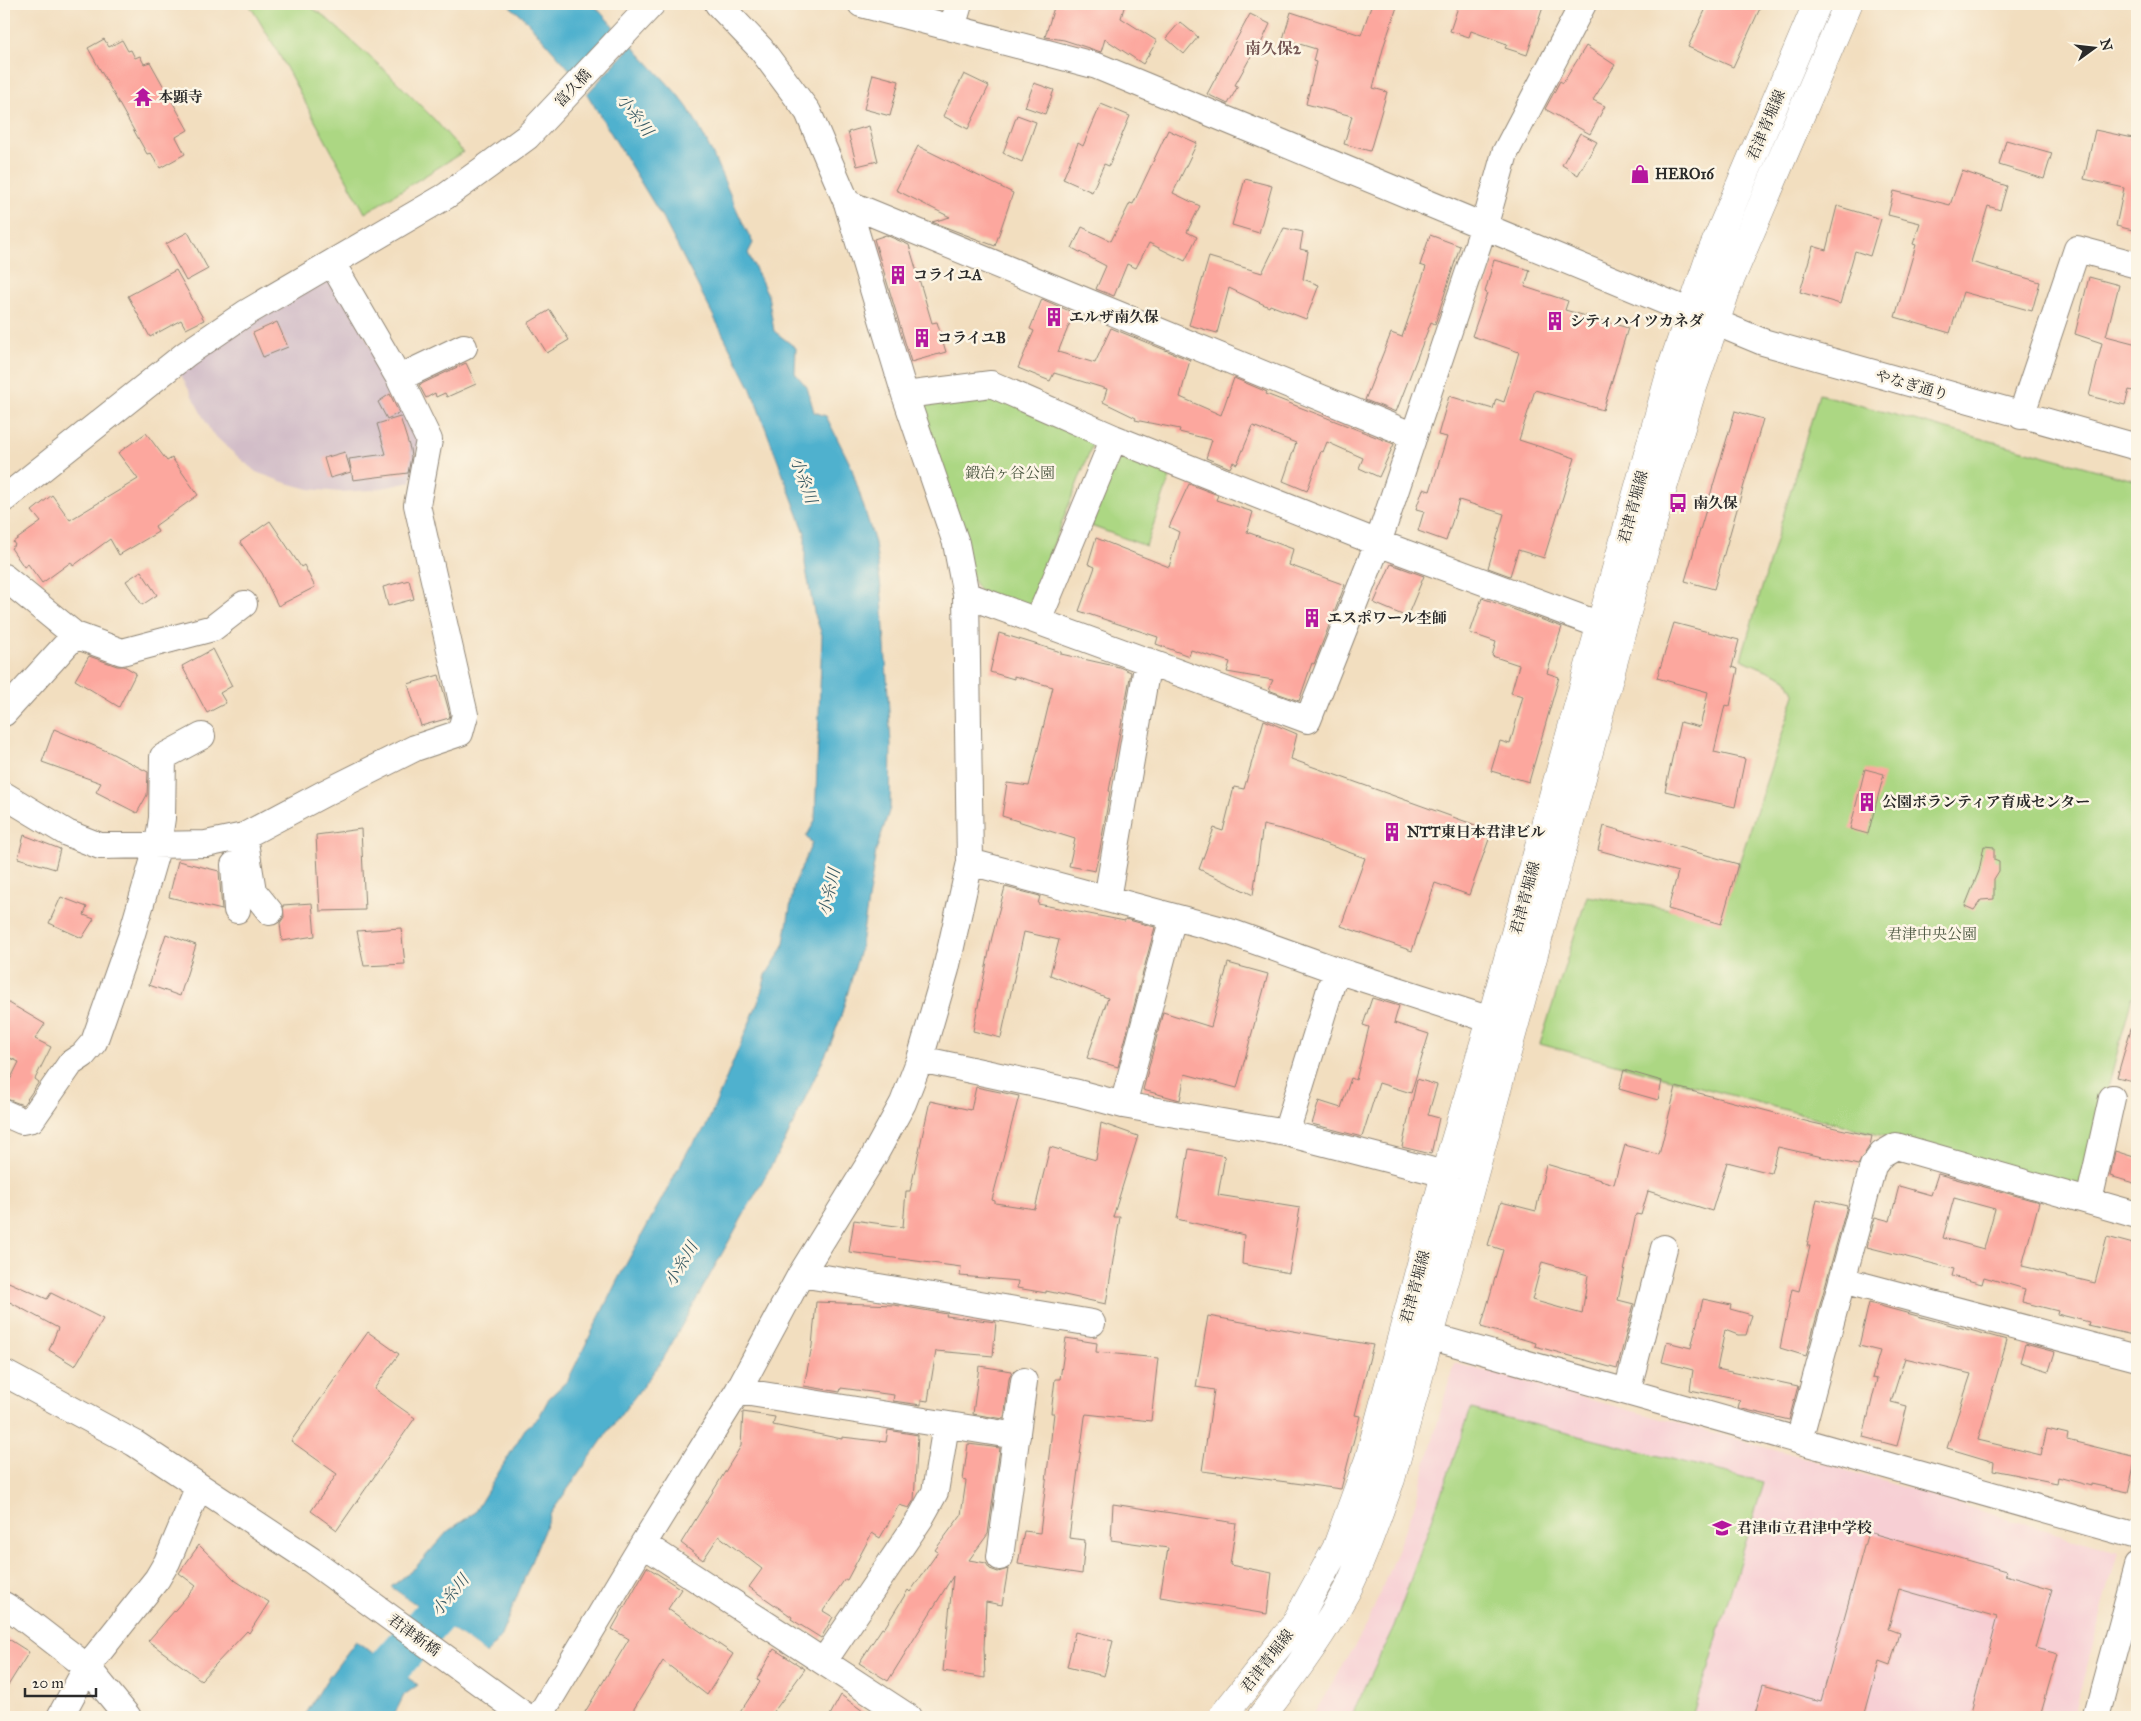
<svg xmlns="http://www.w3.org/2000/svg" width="2141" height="1721" viewBox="0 0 2141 1721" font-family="'IM FELL Great Primer','Noto Serif JP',serif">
	<rect width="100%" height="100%" fill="#fcf5e5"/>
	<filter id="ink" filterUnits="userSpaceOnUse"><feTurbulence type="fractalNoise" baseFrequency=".02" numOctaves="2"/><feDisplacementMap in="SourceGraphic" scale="10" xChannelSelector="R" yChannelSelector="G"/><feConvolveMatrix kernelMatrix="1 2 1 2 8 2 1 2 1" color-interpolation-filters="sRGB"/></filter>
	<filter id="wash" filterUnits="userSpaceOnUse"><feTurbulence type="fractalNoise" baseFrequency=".0096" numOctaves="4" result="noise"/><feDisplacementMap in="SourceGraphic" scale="20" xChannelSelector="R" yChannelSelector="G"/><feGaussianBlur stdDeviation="1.12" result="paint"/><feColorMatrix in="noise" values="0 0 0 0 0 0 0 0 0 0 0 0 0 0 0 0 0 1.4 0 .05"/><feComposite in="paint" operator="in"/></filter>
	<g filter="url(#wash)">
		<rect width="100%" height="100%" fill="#f2debf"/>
		<path fill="#f7cfd4" d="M1454 1363 1785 1452 2118 1552 2073 1717H1312L1367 1625 1388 1573 1415 1504Z"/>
		<path fill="#d2bdc8" d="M326 281 337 282 419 439 411 482 372 490 340 492 309 489 283 482 256 472 230 450 211 432 180 373 270 308Z"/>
		<path fill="#acd783" stroke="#6c8157" d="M249 4H306L324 16 389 74 434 119 463 152 365 213 275 47Z
			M983 392 1090 438 1093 443 1029 607 980 591 971 577 918 411 927 400Z
			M1819 394 2137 481V998L2132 997 2081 1189 1540 1044 1587 896 1721 917 1795 695 1787 679 1741 659Z
			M1125 456 1171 474 1146 546 1091 526 1115 463Z
			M1471 1409 1764 1482 1693 1717H1351L1394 1626Z"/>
		<path fill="#4fb1ce" stroke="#3d6e7c" d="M507 4H593L614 27 572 72 523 17Z
			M632 45C648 64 675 89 688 108 715 150 729 199 753 243L748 253 768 295 774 331 796 348 795 373 807 387 814 412 826 416 851 466 875 543 882 596 891 744 890 808 876 851 860 950 841 1016 831 1043 786 1139 662 1361 610 1429 551 1513 500 1638 486 1654 391 1587 415 1568 448 1531 474 1513 525 1429 539 1417 549 1398 568 1380 618 1279 690 1147 705 1129 759 1000 766 975 783 948 794 885 812 843 806 837 815 821 822 635 814 612 805 564V533L750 387 665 222 587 94Z
			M356 1641 418 1685 404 1695 393 1717H304L326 1681Z"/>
		<path fill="#f2debf" d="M389 1586 488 1655 484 1656 390 1589Z"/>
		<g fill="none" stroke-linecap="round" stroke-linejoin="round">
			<path stroke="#4fb1ce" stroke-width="42" d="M346 1717 472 1572"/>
		</g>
		<g id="blocks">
			<path fill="#fca79e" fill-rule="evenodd" d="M1055 4H1125L1121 18 1157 41 1143 64 1105 39 1101 52 1064 40 1045 37Z
				M1372 4H1398L1384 45 1373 88 1387 92 1370 151 1344 144 1352 116 1306 104 1316 62 1313 61 1316 49 1283 39 1291 12 1361 35Z
				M1459 4H1544L1527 55 1505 48 1507 44 1471 31 1469 37 1450 31Z
				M1708 4H1762L1733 67 1688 47Z
				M1250 14 1270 24 1258 50 1255 49 1235 85 1238 86 1228 104 1207 94Z
				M1180 22 1198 37 1184 54 1166 38Z
				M104 39 109 47 122 40 128 51 131 50 135 58 140 56 144 64 150 62 188 130 176 137 185 154 160 168 151 153 147 154 88 48Z
				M1586 46 1615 65 1593 100 1605 106 1590 134 1545 109 1560 81 1563 83Z
				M873 74 899 81 890 116 864 109Z
				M964 74 989 86 968 129 943 116Z
				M1034 83 1054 90 1045 114 1025 107Z
				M1101 104 1130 116 1109 166 1104 164 1092 192 1063 179 1078 143 1083 146Z
				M1017 115 1036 122 1022 162 1003 153Z
				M869 126 878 161 857 166 848 132Z
				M1168 130 1197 143 1173 193 1200 206 1187 232 1197 237 1185 261 1149 243 1136 268 1127 264 1114 296 1096 289 1106 266 1072 248 1082 227 1111 241 1130 203 1133 204Z
				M2095 130 2133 138 2132 141 2137 143V231L2116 226 2124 188 2084 179Z
				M1580 133 1597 142 1578 175 1562 165Z
				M2006 140 2052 153 2044 179 1999 165Z
				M918 146 1013 193 995 246 932 222 950 217 896 190Z
				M1962 171 2007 186 2000 210 1988 206 1971 262 2040 282 2032 311 1963 292 1950 333 1895 317 1916 245 1913 244 1920 223 1888 215 1894 191 1950 205Z
				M1245 179 1272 186 1259 233 1232 225Z
				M1837 206 1881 219 1870 256 1855 251 1840 304 1800 292 1813 246 1826 250Z
				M1284 228 1303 232 1300 249 1308 251 1303 279 1319 285 1306 319 1270 305 1269 307 1229 288 1217 333 1189 325 1209 257 1262 273Z
				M188 232 208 269 186 281 166 244Z
				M886 235 909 245 932 323 937 322 946 352 911 362 874 239Z
				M1430 235 1460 246 1435 324 1431 322 1396 412 1365 400 1391 333 1402 337 1426 267 1420 265Z
				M1494 260 1530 270 1525 287 1568 301 1565 310 1628 328 1603 410 1535 390 1519 440 1575 458 1544 558 1518 550 1510 576 1488 568 1504 514 1459 500 1446 541 1418 531 1424 511 1416 509 1423 489 1430 491 1447 437 1438 435 1449 396 1493 409 1496 399 1504 402 1519 352 1472 336 1487 293 1485 292Z
				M176 270 204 320 186 329 181 320 150 337 128 296Z
				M2089 277 2119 285 2106 336 2137 344V392L2129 390 2125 405 2089 396 2102 343 2075 334Z
				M1042 299 1074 313 1058 352 1095 363 1111 328 1190 360 1180 397 1221 415 1234 378 1267 392 1266 394 1394 444 1379 477 1359 468 1363 458 1327 442 1323 452 1321 451 1307 491 1283 481 1296 443 1253 426 1237 464 1233 462 1230 468 1206 458 1212 440 1179 432 1180 429 1135 420 1136 418 1103 402 1107 389 1054 373 1050 381 1018 368 1034 331 1030 329Z
				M550 310 569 340 547 353 528 323Z
				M277 322 288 347 263 357 253 333Z
				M466 363 476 384 447 397 445 393 436 397 435 393 426 398 419 385Z
				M390 394 399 413 387 419 378 402Z
				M1735 411 1763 419 1714 589 1685 581Z
				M400 417 410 449 411 457 408 473 353 480 349 459 386 454 377 424Z
				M146 433 167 461 172 458 198 495 155 526 158 532 119 555 110 539 73 566 71 562 42 583 28 564 24 567 11 548 15 545 13 542 41 522 32 511 52 495 70 520 138 479 118 453Z
				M345 452 351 472 330 478 324 458Z
				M1189 484 1218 495 1216 500 1253 512 1247 532 1293 549 1289 565 1345 585 1314 664 1312 663 1299 701 1271 691 1269 688 1273 680 1227 672 1230 662 1191 650 1189 656 1156 644 1158 637 1079 611 1095 567 1088 564 1096 538 1169 567 1179 532 1169 527Z
				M270 521 301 567 304 565 315 587 278 606 262 573 240 542Z
				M1391 564 1424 576 1407 617 1374 603Z
				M141 571 157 595 142 605 126 581Z
				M409 580 414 599 388 606 383 587Z
				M1482 598 1562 627 1547 673 1559 677 1529 782 1491 771 1500 741 1510 744 1523 696 1511 693 1519 665 1492 656 1496 642 1470 633Z
				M1674 623 1739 640 1732 667 1738 669 1730 706 1725 705 1714 752 1745 759 1735 807 1665 791 1680 722 1700 727 1708 692 1657 678Z
				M999 633 1061 652V654L1119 667 1131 672 1109 791H1110L1100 849 1095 871 1069 866 1075 839 1002 816 1007 783 1029 786 1053 687 1014 676V679L990 672Z
				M213 649 232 686 220 693 226 703 207 713 182 666Z
				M89 656 117 666H124L136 673 119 707 75 680Z
				M439 675 450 715 449 718 421 726 408 684Z
				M1264 720 1297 734 1291 759 1492 831 1469 895 1435 883 1412 951 1341 926 1365 858 1289 831 1263 825 1253 895 1199 869 1214 828 1223 831 1234 787 1244 789Z
				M54 729 109 752 148 772 147 795 137 813 96 792 101 783 42 762Z
				M1865 769 1884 774 1868 834 1850 829Z
				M1604 826 1738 864 1721 924 1668 909 1678 872 1598 850Z
				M361 829 365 910 320 911 316 835Z
				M24 835 60 849 55 869 18 858Z
				M1984 846 1994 847V860L1999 862V871L1994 879V899L1981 900 1974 910 1965 906 1979 871Z
				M178 861 219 871 222 910 169 897Z
				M1005 887 1040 896 1038 904 1125 921V919L1155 927 1118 1067 1087 1058 1108 998 1050 975 1059 940 1024 932 1001 1038 973 1031 992 937Z
				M61 897 87 907 84 915 94 919 82 938 49 923Z
				M312 903 315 936 282 941 280 923 284 917 283 905Z
				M401 928 405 964 364 966 357 931Z
				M166 934 196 945 180 996 149 985Z
				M1228 963 1268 974 1237 1088 1185 1074 1180 1100 1143 1090 1163 1012 1211 1027Z
				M1372 998 1399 1006 1394 1023 1429 1034 1411 1093 1379 1083 1362 1137 1312 1124 1319 1101 1341 1108 1351 1078 1356 1080 1369 1027 1363 1025Z
				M4 1000 45 1024 35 1039 51 1047 35 1079 39 1082 23 1105 4 1098V1092L19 1062 4 1055Z
				M2132 1025 2137 1026V1082L2117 1077Z
				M1624 1070 1662 1081 1658 1100 1619 1089Z
				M1417 1079 1437 1085 1428 1115 1439 1118 1431 1154 1402 1147Z
				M976 1087 1019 1096 992 1200 995 1201V1203L1035 1209 1050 1147 1096 1160 1101 1123 1138 1136 1113 1217H1120L1106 1304 1046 1291V1293L1017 1288 1018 1281 960 1276 961 1267 849 1252 854 1220 903 1227 906 1191H910L930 1101 971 1110Z
				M1676 1087 1813 1123 1872 1136 1870 1145 1858 1165 1778 1147 1771 1173 1727 1162 1712 1211 1648 1191 1641 1215 1636 1214 1618 1300 1634 1304 1617 1369 1535 1346 1536 1343 1481 1327 1503 1250 1488 1245 1501 1202 1536 1211 1546 1164 1614 1184 1625 1145 1659 1155ZM1542 1262 1588 1275 1582 1314 1532 1300Z
				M1189 1149 1225 1156 1218 1195 1300 1208 1289 1273 1242 1264 1244 1235 1177 1219Z
				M2115 1151 2137 1158V1184L2110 1176Z
				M1938 1174 2039 1202 2022 1266 2095 1283 2107 1237 2137 1245V1336L2088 1325 2089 1322 2057 1314 2058 1311 2022 1302 2025 1289 1984 1277 1982 1284 1952 1276 1954 1269 1867 1247 1875 1217 1890 1221 1899 1186 1931 1195ZM1954 1198 1995 1209 1984 1249 1943 1238Z
				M1817 1199 1847 1206 1806 1356 1780 1348 1792 1289 1799 1291 1810 1246H1807Z
				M4 1280 47 1299 51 1293 103 1319 75 1366 49 1350 58 1328 4 1299Z
				M1703 1299 1731 1305 1730 1309 1752 1315 1746 1335H1738L1725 1330 1717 1369 1798 1386 1789 1420 1738 1408 1740 1400 1690 1390 1693 1370 1662 1362 1667 1342 1691 1348Z
				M816 1302 894 1305 947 1314 946 1316 996 1322 993 1356 936 1351 928 1401 921 1400V1405L893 1401 894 1395 841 1388 840 1392 804 1386 812 1346Z
				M1869 1303 2007 1340 1978 1440 2041 1455 2047 1429 2068 1434 2067 1440 2136 1457 2128 1492 2091 1484V1486L2058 1477 2057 1483 1993 1470 1994 1462 1947 1448 1971 1374 1905 1358 1891 1402 1907 1406 1897 1446 1863 1437 1877 1379 1872 1378 1880 1351 1859 1346Z
				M1208 1316 1373 1345 1355 1415 1360 1416 1341 1489 1202 1471 1214 1390 1196 1387Z
				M368 1332 399 1354 374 1389 415 1418 337 1530 311 1511 337 1474 291 1441Z
				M1066 1338 1097 1343 1096 1352 1158 1358 1151 1421 1086 1414 1085 1417 1069 1538 1085 1540 1082 1574 1018 1564 1024 1531 1040 1533 1054 1413H1051L1055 1379H1060Z
				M2025 1344 2055 1352 2049 1371 2020 1362Z
				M979 1366 1012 1371 1009 1379 1004 1419 973 1414Z
				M743 1412 775 1417 773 1425 842 1439V1437L886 1442 888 1430 918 1435 914 1500 909 1508 899 1505 880 1538 872 1533 847 1580 845 1579 823 1611 833 1617 821 1638 791 1619 792 1617 749 1587 762 1569 719 1536 703 1560 681 1543 741 1446Z
				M968 1444 1000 1448 988 1534 969 1560 986 1563 990 1569 998 1572 1008 1569 1002 1605 986 1602 984 1648 985 1678 943 1671 953 1576 888 1681 859 1663 882 1628 884 1629 908 1590 910 1592 938 1552 935 1550 961 1515 966 1481 963 1480Z
				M1113 1504 1236 1523 1230 1565 1272 1573 1267 1614 1160 1597 1168 1548 1111 1540Z
				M1868 1532 2006 1571 2005 1575 2052 1589 2035 1648 2058 1654 2040 1717H1970L1997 1617 1899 1589 1888 1629 1899 1633 1890 1666 1879 1662 1864 1717H1754L1763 1685 1821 1701Z
				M199 1545 236 1581 269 1602 249 1633 247 1631 201 1680 148 1641 196 1586 179 1573Z
				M647 1567 681 1589 668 1609 733 1654 707 1695 663 1661 629 1717H582L629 1639 612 1629Z
				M1075 1632 1113 1641 1104 1676 1067 1667Z
				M4 1636 29 1652 4 1692Z
				M774 1649 805 1669 770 1717H737L760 1682 757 1679Z
				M841 1695 871 1717H829Z"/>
		</g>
	</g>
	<g filter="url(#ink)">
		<use href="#blocks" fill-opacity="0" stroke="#8e8475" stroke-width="1"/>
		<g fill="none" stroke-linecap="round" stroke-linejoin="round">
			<g stroke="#8e8475" stroke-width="28">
				<path id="minor" d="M861 4 1097 66 1763 342 2137 447
					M952 28 959 4
					M847 203 1414 436
					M399 378 464 347
					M905 395 991 384 1114 438 1378 543 1600 625
					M2021 416 2077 249 2137 265
					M4 499 186 354 246 313 446 196 489 165 527 137 652 4
					M4 577 75 635 122 652 213 628 244 604
					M966 595 1308 720 1378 543 1487 217 1505 153 1583 4
					M1038 621 1114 438
					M4 713 75 635
					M4 795 67 833 100 846 206 844 244 836 325 793 415 748 460 733 465 715 417 505 429 440 399 378 332 263
					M244 836 253 891 270 912
					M970 862 1230 932 1336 970 1491 1020
					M234 865 237 910
					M1107 899 1148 661
					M920 1059 1078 1093 1123 1105 1286 1133 1445 1174
					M1123 1105 1173 917
					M4 1113 22 1121 32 1119 71 1063 83 1055 94 1042 131 937 158 845 162 818 163 757 202 736
					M1286 1133 1336 970
					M2089 1201 2112 1098
					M801 1274 1092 1323
					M1842 1280 2137 1358
					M1429 1336 2137 1536
					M4 1373 134 1443 311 1560 527 1717
					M738 1391 1017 1436
					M1627 1392 1664 1248
					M1799 1440 1873 1166 1882 1154 1896 1146 2137 1215
					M643 1544 908 1717
					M1000 1557 1024 1381
					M4 1605 17 1613 87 1667 128 1717
					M824 1661 920 1519 935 1492 946 1425
					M60 1717 87 1667 157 1579 167 1562 199 1486
					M539 1717 643 1544 738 1391 801 1274 874 1156 903 1103 920 1059 946 969 970 862 966 595 956 543 905 395 847 203 808 112 761 49 718 4
					M2096 1717 2137 1566"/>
			</g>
			<g stroke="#8e8475" stroke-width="29">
				<path id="major" d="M1222 1717 1294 1626 1336 1549 1369 1459 1445 1174 1491 1020 1672 367 1710 256 1817 4
					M1261 1717C1292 1677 1323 1634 1347 1590 1365 1555 1377 1516 1391 1479L1636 579 1693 387 1728 285 1848 4"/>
			</g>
			<use href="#minor" stroke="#fff" stroke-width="26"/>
			<use href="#major" stroke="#fff" stroke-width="28"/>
		</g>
	</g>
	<defs>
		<g id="temple-bare" transform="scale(1.5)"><path d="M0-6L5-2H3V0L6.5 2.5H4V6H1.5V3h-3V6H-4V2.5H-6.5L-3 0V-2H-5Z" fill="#b5179e" stroke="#fcf5e5" stroke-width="2.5" paint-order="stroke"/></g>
		<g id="shop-bare" transform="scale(1.5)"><path d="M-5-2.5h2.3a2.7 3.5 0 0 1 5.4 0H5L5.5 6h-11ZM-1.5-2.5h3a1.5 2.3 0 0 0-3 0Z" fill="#b5179e" stroke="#fcf5e5" stroke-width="2.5" paint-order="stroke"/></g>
		<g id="building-bare" transform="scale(1.5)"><path d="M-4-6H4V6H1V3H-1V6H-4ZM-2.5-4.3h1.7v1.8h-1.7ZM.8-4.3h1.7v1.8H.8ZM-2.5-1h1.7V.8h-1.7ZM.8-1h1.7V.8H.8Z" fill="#b5179e" stroke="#fcf5e5" stroke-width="2.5" paint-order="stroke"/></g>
		<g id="bus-bare" transform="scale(1.5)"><path d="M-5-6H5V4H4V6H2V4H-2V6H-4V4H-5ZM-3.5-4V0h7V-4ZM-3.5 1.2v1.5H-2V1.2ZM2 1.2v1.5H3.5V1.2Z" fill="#b5179e" stroke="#fcf5e5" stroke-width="2.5" paint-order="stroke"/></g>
		<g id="school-bare" transform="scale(1.5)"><path d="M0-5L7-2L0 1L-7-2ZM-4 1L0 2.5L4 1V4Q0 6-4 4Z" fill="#b5179e" stroke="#fcf5e5" stroke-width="2.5" paint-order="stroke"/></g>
	</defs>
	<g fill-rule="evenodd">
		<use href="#temple-bare" x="143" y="97"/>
		<use href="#shop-bare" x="1640" y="174"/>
		<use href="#building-bare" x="898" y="275"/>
		<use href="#building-bare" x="1054" y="317"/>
		<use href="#building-bare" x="1555" y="321"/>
		<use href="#building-bare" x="922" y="338"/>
		<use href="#bus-bare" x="1678" y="503"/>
		<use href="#building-bare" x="1312" y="618"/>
		<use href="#building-bare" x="1867" y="802"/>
		<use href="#building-bare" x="1392" y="832"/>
		<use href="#school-bare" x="1722" y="1528"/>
	</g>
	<g text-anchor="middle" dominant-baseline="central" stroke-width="5" stroke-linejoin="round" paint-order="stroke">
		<g font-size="15" fill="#2b2b2b" stroke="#fcf5e5">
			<text transform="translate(573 88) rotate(-47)">富久橋</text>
			<text transform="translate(1766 125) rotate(-67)">君津青堀線</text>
			<text transform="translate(1912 385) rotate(16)">やなぎ通り</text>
			<text transform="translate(1633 507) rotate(-75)">君津青堀線</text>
			<text transform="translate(1525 898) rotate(-75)">君津青堀線</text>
			<text transform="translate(1415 1287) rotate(-75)">君津青堀線</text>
			<text transform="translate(414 1635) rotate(36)">君津新橋</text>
			<text transform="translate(1267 1661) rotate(-52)">君津青堀線</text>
		</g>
		<g font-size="15" font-weight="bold" fill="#2b2b2b" stroke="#fcf5e5" text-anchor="start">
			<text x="158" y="97">本顕寺</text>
			<text x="1655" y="174">HERO16</text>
			<text x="913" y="275">コライユA</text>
			<text x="1069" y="317">エルザ南久保</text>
			<text x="1570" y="321">シティハイツカネダ</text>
			<text x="937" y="338">コライユB</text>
			<text x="1693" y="503">南久保</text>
			<text x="1327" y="618">エスポワール杢師</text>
			<text x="1882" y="802">公園ボランティア育成センター</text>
			<text x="1407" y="832">NTT東日本君津ビル</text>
			<text x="1737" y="1528">君津市立君津中学校</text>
		</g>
		<g font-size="15" fill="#4b5641" stroke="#fcf5e5">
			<text x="1010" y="473">鍛冶ヶ谷公園</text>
			<text x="1932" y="934">君津中央公園</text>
		</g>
		<g font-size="16" font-weight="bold" fill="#745653" stroke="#fcf5e5">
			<text x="1273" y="48">南久保2</text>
		</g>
		<g font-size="16" font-style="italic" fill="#385a64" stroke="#fcf5e5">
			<text transform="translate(635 115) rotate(52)">小糸川</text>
			<text transform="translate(804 480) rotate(70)">小糸川</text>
			<text transform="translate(829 892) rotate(-77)">小糸川</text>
			<text transform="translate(681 1264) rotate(-59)">小糸川</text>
			<text transform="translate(450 1595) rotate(-50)">小糸川</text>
		</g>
	</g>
	<rect width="2141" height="1721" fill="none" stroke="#fcf5e5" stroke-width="20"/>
	<g transform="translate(2094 48) rotate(75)" stroke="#fcf5e5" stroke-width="4" paint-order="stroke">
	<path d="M0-4L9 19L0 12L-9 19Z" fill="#2b2b2b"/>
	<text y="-8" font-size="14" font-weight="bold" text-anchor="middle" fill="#2b2b2b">N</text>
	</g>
	<path d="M25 1688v8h71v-8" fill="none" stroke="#2b2b2b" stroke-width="2.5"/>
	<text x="32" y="1688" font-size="15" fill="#2b2b2b" stroke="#fcf5e5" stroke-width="4" paint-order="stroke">20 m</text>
</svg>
